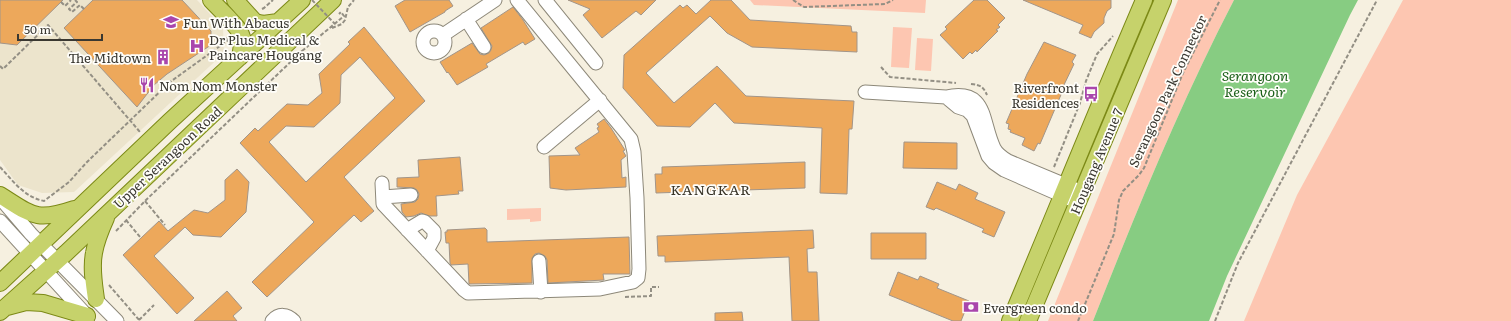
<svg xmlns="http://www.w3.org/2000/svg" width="1511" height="321" viewBox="0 0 1511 321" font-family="Literata,serif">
	<rect width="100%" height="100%" fill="#f6f0e0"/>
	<path fill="#ece4cc" d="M0 0H197L223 28 224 53 74 192 42 193 18 185 0 160Z"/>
	<path fill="#fdc6b1" d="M750 0H926L925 13 754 5Z
		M1178 0H1234C1180 104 1136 212 1093 321H1048Z
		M1403 0H1511V321H1244L1297 195Z
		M893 27 912 28 909 68 891 67Z
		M917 38 933 39 931 71 915 70Z
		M541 208V221L530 222V219L507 220V209Z"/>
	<path fill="#87cc82" d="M1234 0H1358L1350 15 1227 276 1209 321H1093C1136 212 1180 104 1234 0Z"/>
	<path fill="#eda85b" stroke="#a29589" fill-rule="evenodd" d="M0 0H63L17 45 0 43Z
		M93 0H182L211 31V45L167 74 154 85 137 107 64 28Z
		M405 0H449L453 6 445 11V12L410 32 395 6Z
		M568 0H656L641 15 636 11 602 38 583 15 590 9Z
		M711 0H731L750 20 851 26 852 32H857V52L752 47 727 33 710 16 646 73 674 103 717 66 746 96 854 101 852 129H849L847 194 820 193 822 128 734 123 715 103 690 127 657 126 623 88 624 55 680 5 683 8 687 5 696 14Z
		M974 0H987L1005 18 998 25 1000 27 996 30 998 31 977 52 976 50 972 54 970 52 963 59 940 35 947 29 945 27Z
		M1023 0H1111V8L1107 11 1104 18V23L1094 32 1091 38 1079 33 1083 25Z
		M513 7 523 20 535 39 525 45 523 42 486 64 488 67 457 85 448 72 447 73 440 62 472 43 480 54 484 55 489 53 491 50 492 46 481 28Z
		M364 27 425 101 344 177 374 211 361 222 354 215 267 297 252 282 314 222 240 143 255 128 258 131 287 104 308 105 322 93 319 74 350 44 348 42ZM360 57 395 98 306 182 269 142 286 126 314 127 340 103 341 75Z
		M1044 42 1076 55 1072 62 1074 64 1062 89 1063 90 1040 144 1038 143 1034 151 1022 145 1025 138 1010 132 1011 130 1008 129 1009 124 1006 123 1027 74Z
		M604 119 611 128 625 150 623 151 626 156 621 160 622 178 626 177V187L566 190 550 188 549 156 580 155 575 148 599 132 597 128 599 127 597 124Z
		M904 142 957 143V169L903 168Z
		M460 157 463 191H458L459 194 436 196 437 216H430L421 213 414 216 406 217 402 212 401 204 415 202 418 199 419 194 417 190 414 188 397 187V178L419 177 418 160Z
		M805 162V188L656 193 655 174H662V167Z
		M237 169 249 182 246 212 221 237 193 235 185 227 154 256 194 298 177 314 123 255 159 221 168 231 194 210 208 213 225 200V180Z
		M937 182 956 190 959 184 978 193 975 199 1005 212 994 237 982 232 984 229 957 217 936 208 934 210 926 207Z
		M485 228 487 230V242L629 237 630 274H603L604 280 548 283 547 260 545 256 539 253 535 254 532 258V283L469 284 468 264 451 265 450 263 449 243H446L445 232H447V230Z
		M813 230 814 248 807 249 808 272H817L819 321H792L789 257 665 262V256H658L657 236Z
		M871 233H926V259H871Z
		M898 272 918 280 920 276 939 284 937 288 969 301 961 321H953L889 295Z
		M227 291 242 308 233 316 237 321H194Z
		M742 312 743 321H715V313Z"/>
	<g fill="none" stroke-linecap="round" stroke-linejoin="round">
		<g stroke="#8d8879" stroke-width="15">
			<path id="minor" d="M545 0 596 63
				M466 19 484 47
				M423 42a11 11 0 1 1 22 0a11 11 0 1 1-22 0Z
				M443 35 495 0
				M865 92 946 97C988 88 981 121 994 148 997 154 1003 158 1008 161L1075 189
				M946 97 958 107 967 110 973 116 988 156 994 163 1004 170 1079 203
				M544 147 600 100
				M382 183 383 204 464 290 468 293 600 289 633 282 638 278 639 269 637 198 634 152 631 139 517 0
				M383 197 411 195
				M1 199 31 234 117 321
				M0 221 88 317
				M407 230 422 221 425 222 434 231V238L427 251
				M539 261 541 292
				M272 321C279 313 287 314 294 321"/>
		</g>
		<g stroke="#7c8916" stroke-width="18">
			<path id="major" d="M211 0C219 9 239 26 242 37 243 44 241 50 240 57
				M235 0 255 22 263 24 278 22
				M0 195C32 215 36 222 74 209
				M0 283 170 121 302 0
				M96 299C94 284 91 268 94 253 96 241 101 229 106 218
				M7 307 26 302 43 303 87 316
				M0 312 66 253 333 0
				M1010 321C1055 214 1098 107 1144 0
				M1028 321 1163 0"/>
		</g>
		<path stroke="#938f84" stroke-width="2" stroke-dasharray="4 2" stroke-linecap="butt" d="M75 0 77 2 69 9 72 12 80 5 84 9
			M793 0 804 7 885 4 893 0
			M61 2 65 6 71 0
			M262 9 264 8 273 0
			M332 28 342 24 345 20 348 7 354 0
			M302 51 344 16 341 12 339 14
			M0 66 3 69 48 25 140 132
			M881 67 890 77 956 83
			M971 84C980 85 983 86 987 95
			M0 167C13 181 24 197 44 201L69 182 87 162 170 82 227 41 226 37
			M1054 167 1080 103 1086 81 1097 54 1113 36
			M145 201 165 225
			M126 220 140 237
			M116 231 146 200 302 51
			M109 285 140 321
			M625 297 651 296V287H659
			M139 320 154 305
			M1078 321 1114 234 1119 200 1123 191 1139 175 1144 168 1183 73 1220 0
			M1215 321 1238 263 1377 0"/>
		<use href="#minor" stroke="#fff" stroke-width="13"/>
		<use href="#major" stroke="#c6d26b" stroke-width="16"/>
		<path stroke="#938f84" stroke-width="2" stroke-dasharray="4 2" stroke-linecap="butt" d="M312 0 335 24"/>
	</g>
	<defs>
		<g id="school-bare" transform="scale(1.2)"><path d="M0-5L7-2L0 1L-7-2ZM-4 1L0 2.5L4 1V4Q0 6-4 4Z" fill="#a946ac" stroke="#fffefa" stroke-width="2.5" paint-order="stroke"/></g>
		<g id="hospital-bare" transform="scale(1.2)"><path d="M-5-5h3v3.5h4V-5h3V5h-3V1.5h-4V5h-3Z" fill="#a946ac" stroke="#fffefa" stroke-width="2.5" paint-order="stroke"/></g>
		<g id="building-bare" transform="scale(1.2)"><path d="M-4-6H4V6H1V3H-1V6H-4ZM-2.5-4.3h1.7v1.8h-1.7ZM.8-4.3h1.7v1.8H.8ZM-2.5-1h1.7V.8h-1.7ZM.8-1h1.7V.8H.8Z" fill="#a946ac" stroke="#fffefa" stroke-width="2.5" paint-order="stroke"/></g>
		<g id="restaurant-bare" transform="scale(1.2)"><path d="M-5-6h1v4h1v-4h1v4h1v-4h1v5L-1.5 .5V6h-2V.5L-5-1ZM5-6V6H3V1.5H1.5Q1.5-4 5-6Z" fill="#a946ac" stroke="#fffefa" stroke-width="2.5" paint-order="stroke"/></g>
		<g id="bus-bare" transform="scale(1.2)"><path d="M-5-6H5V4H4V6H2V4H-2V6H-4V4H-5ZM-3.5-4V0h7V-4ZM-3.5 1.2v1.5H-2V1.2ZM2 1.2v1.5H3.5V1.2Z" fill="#a946ac" stroke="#fffefa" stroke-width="2.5" paint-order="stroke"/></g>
		<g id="bank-bare" transform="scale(1.2)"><path d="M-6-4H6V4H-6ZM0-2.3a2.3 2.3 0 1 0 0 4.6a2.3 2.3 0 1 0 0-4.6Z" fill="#a946ac" stroke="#fffefa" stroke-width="2.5" paint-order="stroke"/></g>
	</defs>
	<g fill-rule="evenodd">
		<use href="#school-bare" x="171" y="22"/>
		<use href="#hospital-bare" x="197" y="46"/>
		<use href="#building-bare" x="163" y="57"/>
		<use href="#restaurant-bare" x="147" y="85"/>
		<use href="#bus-bare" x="1091" y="94"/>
		<use href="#bank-bare" x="971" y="307"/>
	</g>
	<g text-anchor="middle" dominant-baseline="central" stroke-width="3.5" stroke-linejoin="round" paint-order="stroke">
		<g font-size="13" fill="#3a3831" stroke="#fffefa" text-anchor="start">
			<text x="183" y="22">Fun With Abacus</text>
			<text x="209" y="39">Dr Plus Medical &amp;<tspan x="209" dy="15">Paincare Hougang</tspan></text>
			<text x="151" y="57" text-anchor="end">The Midtown</text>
			<text x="159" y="85">Nom Nom Monster</text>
			<text x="1079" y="87" text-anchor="end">Riverfront<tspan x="1079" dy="15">Residences</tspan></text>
			<text x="983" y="307">Evergreen condo</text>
		</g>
		<g font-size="13" fill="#3a3831" stroke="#fffefa">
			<text transform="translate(1167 91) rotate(-65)">Serangoon Park Connector</text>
			<text transform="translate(167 157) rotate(-43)">Upper Serangoon Road</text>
			<text transform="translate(1096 161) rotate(-67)">Hougang Avenue 7</text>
		</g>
		<g font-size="14" font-style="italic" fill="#1b6019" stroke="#fffefa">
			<text x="1255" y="75">Serangoon<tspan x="1255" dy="16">Reservoir</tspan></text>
		</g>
		<g font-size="14" letter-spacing="1" fill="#3a3629" stroke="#fffefa">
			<text x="711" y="189">KANGKAR</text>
		</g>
	</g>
	<path d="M18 34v6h84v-6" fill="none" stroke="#3a3831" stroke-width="2"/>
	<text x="24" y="34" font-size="12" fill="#3a3831" stroke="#fffefa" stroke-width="3" paint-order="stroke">50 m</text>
</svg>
